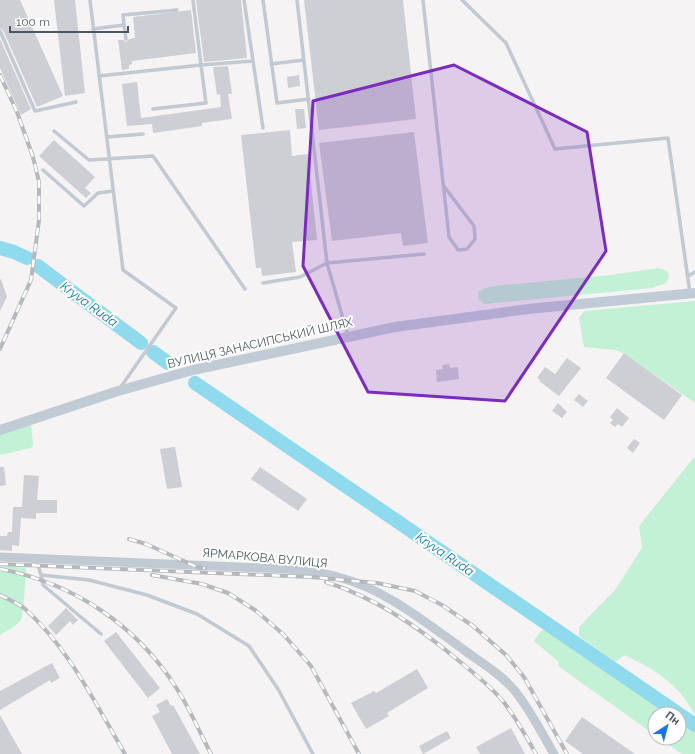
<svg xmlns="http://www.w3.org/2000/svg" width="695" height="754" viewBox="0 0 695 754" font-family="Raleway,sans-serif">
	<rect width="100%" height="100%" fill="#f5f3f3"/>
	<path fill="#c3f1d5" d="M658 268 667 271 669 276 666 283 652 288 484 304 479 299 478 292 483 289 495 286 611 275Z
		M695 301V403L625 354 615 350 584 347 579 318 584 311Z
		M31 424 33 445 31 448 0 455V435Z
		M695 456V715C678 683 656 670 624 655L615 662 579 636V627L615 590 642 548 639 526Z
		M0 562 21 563 26 569C26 575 23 618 21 620 17 626 6 631 0 635Z
		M546 628 675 714H655V735L558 666 559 662 534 641 539 633Z
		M679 717 695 729V754H682L659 738H679Z"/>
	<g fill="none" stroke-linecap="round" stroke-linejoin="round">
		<path stroke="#90daee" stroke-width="14" d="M0 248 14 252 27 258
			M38 266 141 343
			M153 352 168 363
			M195 383 695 725"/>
	</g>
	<path fill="#cdcfd5" d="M0 0H20L63 96 37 107 3 30 0 28Z
		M54 0H75L85 93 65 96Z
		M196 0H241L247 58 204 62Z
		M304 0H403L416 119 319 130Z
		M191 10 196 53 132 61V64L129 65V69L122 70 118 40H123L126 42 129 39 135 38 133 17Z
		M0 39 31 109 21 115 0 68Z
		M228 66 232 94H228L232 119 202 123V126L153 133 152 124 127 126 122 84 137 82 141 118 207 109 221 107 220 94 217 95 213 67Z
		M299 75 300 86 288 88 287 77Z
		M295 109H304L306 128 297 129Z
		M290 130 292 156 308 154 317 240 292 242 296 272 262 276 261 268H256L241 135Z
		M414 132 428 243 403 246 401 233 332 241 319 143Z
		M54 140 95 177 85 188 91 193 86 198 39 156Z
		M1 279 7 297 0 311V280Z
		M624 353 682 395 664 420 606 378Z
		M567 358 581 368 559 396 539 381 540 380 537 378 545 367 555 374Z
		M449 364 450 368 458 367 459 379 437 382 436 370 443 369 442 365Z
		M579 394 588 401 583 407 574 400Z
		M558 403 567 412 562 418 552 411Z
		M617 408 629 418 622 427 618 424 615 427 610 423 613 420 610 417Z
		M634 439 640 443 633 453 627 448Z
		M175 447 182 487 167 489 160 449Z
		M0 467H4L6 485 0 486Z
		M260 467 307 499 298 511 251 479Z
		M24 475 39 476 37 500H57V513H36V519L21 518 19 546 12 545V551L0 550V536H7L8 532H12L13 507H22Z
		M66 608 78 620 73 625 70 621 56 635 48 626Z
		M116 632 160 688 148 698 104 641Z
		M52 663 60 678 51 683 50 680 0 710V691Z
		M417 669 428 688 387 713 389 716 366 729 351 703 374 691 376 693Z
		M167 699 171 706 173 705 200 754H172L152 716 160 712 156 705Z
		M0 715 22 754H0Z
		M582 717 635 754H583L565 741Z
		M511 728 525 754H480L476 747Z
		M447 731 451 738 423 754 419 746Z"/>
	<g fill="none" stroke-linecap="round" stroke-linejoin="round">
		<path stroke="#c1cad2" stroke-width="3.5" d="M90 0 123 270 176 308 120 388
			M193 0 201 65 253 61
			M244 0 263 128
			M263 0 277 103 309 99
			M297 0 327 263 348 336
			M423 0 449 237 458 250 467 249 475 239 474 226 443 185
			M462 0 506 43 555 149 668 138 690 293
			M124 25 126 39
			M93 29 124 25 123 15 177 10
			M0 31 35 111 76 102
			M271 64 304 60
			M99 76 201 65 206 103 153 109
			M54 131 89 160 153 156 245 289
			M107 137 143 134
			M43 170 84 206 98 193 113 191
			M688 276 695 272
			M263 283 300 277 327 263 424 254
			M36 559 41 575 89 580 147 595 197 614 249 646 278 689 313 754
			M41 575 43 585 101 634"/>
		<path stroke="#c1cad2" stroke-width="9" d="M0 557 287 569C305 571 322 572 338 577 385 589 425 622 464 650 480 662 501 674 514 690 530 709 541 732 554 754"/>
		<path stroke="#c1cbd6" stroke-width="10" d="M0 430 118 391 193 370 395 327 528 309 695 293"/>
		<g stroke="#b5b8bd" stroke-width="4">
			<path id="rail" d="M0 75 17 112 33 157 39 182V220L31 280 0 349
				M129 539 146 544 197 567 205 568
				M0 564 311 577 377 583 415 591 442 605 473 626 506 655 524 677 567 754
				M0 569C73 583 137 625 177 689 190 709 200 733 211 754
				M152 575 202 584 228 593 255 610 283 634 311 666 359 754
				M326 582C376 598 419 627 459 661 474 673 489 685 502 700 515 716 526 736 536 754
				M0 595C8 599 17 603 24 608 69 648 95 703 125 754"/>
		</g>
		<use href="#rail" stroke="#fff" stroke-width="2.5" stroke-dasharray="8" stroke-linecap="butt"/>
	</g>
	<path fill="#7b2cbf" fill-opacity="0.2" stroke="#7b2cbf" stroke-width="3" stroke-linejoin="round" d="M454 65 587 132 606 251 505 401 368 392 303 266 313 101Z"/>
	<g text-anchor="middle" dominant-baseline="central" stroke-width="4" stroke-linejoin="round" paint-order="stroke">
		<g font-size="12" fill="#4a5661" stroke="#fff">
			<text transform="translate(260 343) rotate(-13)">ВУЛИЦЯ ЗАНАСИПСЬКИЙ ШЛЯХ</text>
			<text transform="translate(265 558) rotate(5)">ЯРМАРКОВА ВУЛИЦЯ</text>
		</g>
		<g font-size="13" font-style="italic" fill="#0c7c9b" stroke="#fff">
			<text transform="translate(89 304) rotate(36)">Kryva Ruda</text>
			<text transform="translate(445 554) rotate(34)">Kryva Ruda</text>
		</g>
	</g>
	<g transform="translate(667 726) rotate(36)"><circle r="19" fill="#ffffff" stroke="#b7bbc0"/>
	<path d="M0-3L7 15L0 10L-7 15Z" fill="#1a73e8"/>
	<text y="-6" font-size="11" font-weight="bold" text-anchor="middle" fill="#4a5661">Пн</text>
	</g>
	<path d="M10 26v6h118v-6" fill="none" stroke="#4a5661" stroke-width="2"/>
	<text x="16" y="26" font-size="12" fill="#4a5661" stroke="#ffffff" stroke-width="3" paint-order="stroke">100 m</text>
</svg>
